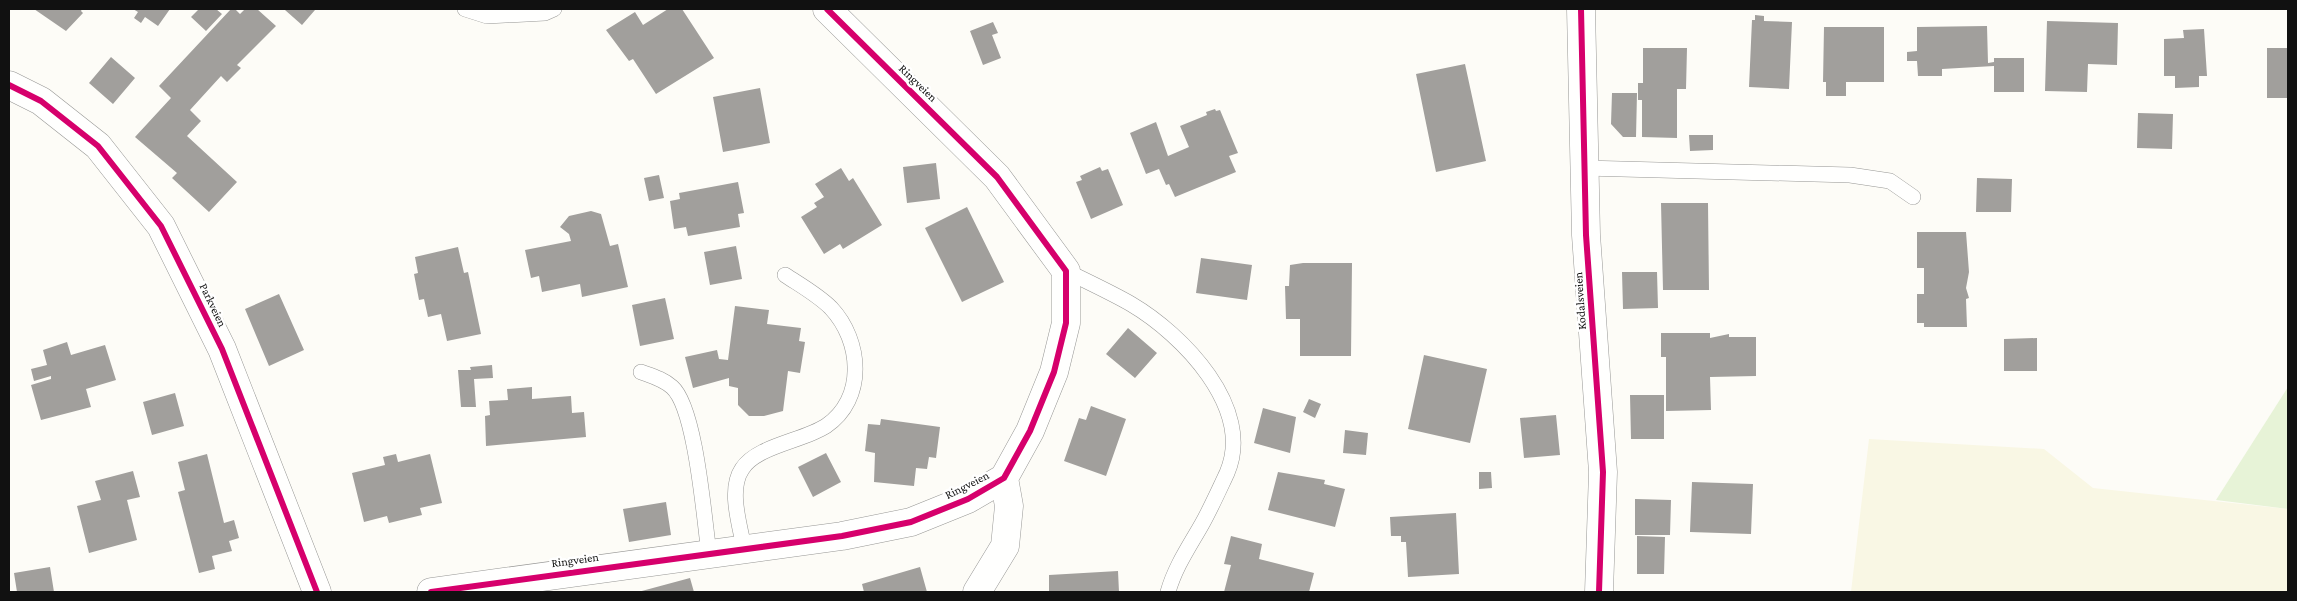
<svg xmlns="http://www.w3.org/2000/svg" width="2297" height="601" viewBox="0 0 2297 601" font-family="'Crimson Pro',serif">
	<rect width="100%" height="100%" fill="#fdfcf7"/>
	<path fill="#f9f7e4" d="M1869 439 2044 449 2093 488 2288 509V592H1851Z"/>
	<path fill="#e7f3d7" d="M2288 387V509L2216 500Z"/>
	<path fill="#a19f9c" d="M34 9H82L81 11 83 13 66 31Z
		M133 9H170L158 26 145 17 141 23 134 18 138 12Z
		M199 9H216L222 14 206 31 191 17Z
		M231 9H235L240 14 245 9H257L276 26 237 65 241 68 227 82 221 76 190 110 201 121 187 136 237 182 209 212 172 178 177 173 135 137 171 98 159 86Z
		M286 9H313L315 10 302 25 285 10Z
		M668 9H682L714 58 656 94 633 59 629 61 606 30 635 12 643 25Z
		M1755 15 1764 16V21L1792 22 1789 89 1749 87 1752 20H1755Z
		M2047 21 2118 23 2117 65 2088 64 2087 92 2045 91Z
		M993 22 998 33 992 35 1001 58 983 65 970 31Z
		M1987 26 1988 63 1994 62V58H2024V92H1994V66L1942 69V76H1918L1917 61H1907V52L1917 51V27Z
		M1824 27H1884V82H1846V96H1826V82H1823Z
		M2204 29 2207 76H2199V87L2175 88V76H2164V39L2184 38 2183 30Z
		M1643 48H1687L1686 89H1677V138L1642 137V100H1638V83H1643Z
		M2267 48H2288V98H2267Z
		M111 57 135 78 113 104 89 83Z
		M1465 64 1486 161 1436 172 1416 74Z
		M760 88 770 143 723 152 713 97Z
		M1612 93H1637L1636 137H1623L1611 124Z
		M1215 109 1216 111 1220 110 1238 153 1229 156 1236 172 1175 197 1169 184 1166 185 1159 169 1146 174 1130 133 1156 122 1168 156 1189 147 1180 126 1207 115 1206 112Z
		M2138 113 2173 114 2172 149 2137 148Z
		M1689 135H1713V150L1690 151Z
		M936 163 940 199 907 203 903 167Z
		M1100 167 1102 171 1108 169 1123 205 1091 219 1076 182 1082 180 1080 176Z
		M841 168 849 181 853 178 882 225 843 249 840 244 824 254 801 217 817 207 814 203 824 197 815 184Z
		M659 175 664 198 649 201 644 178Z
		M1977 178 2012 179 2011 212H1976Z
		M738 182 744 213 738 214 740 227 688 236 686 227 674 229 670 201 680 199 679 193Z
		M1661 203H1708L1709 290H1663Z
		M967 207 1004 282 962 302 925 228Z
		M591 211 601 214 610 246 618 244 628 287 582 297 580 284 542 292 539 276 531 278 525 250 571 241 569 234 560 227 569 216Z
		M1917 232H1966L1969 272 1966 288 1969 298 1966 299 1967 327H1924V323H1917V294H1924V268H1917Z
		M736 246 742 279 710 285 704 252Z
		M458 247 464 273 468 272 481 334 447 341 441 314 428 317 424 299 419 300 414 274 418 273 415 257Z
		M1201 258 1252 265 1247 300 1196 293Z
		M1303 263H1352L1351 356H1300V319H1286L1285 286H1289L1290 265Z
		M1622 272H1657L1658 308 1623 309Z
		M279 294 304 350 269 366 245 309Z
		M665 298 674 339 640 346 632 305Z
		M735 306 769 310 767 324 801 328 799 341 805 342 800 373 788 371 783 411 764 416H749L738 405V388L729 386V378L693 388 685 357 717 350 719 359 728 360Z
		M1128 328 1157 353 1135 378 1106 354Z
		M1661 333H1710V338L1729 334V337H1756V376L1710 377 1711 410 1666 411V357H1661Z
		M2037 338V371H2004V339Z
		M67 342 71 355 105 345 116 380 86 389 91 407 41 420 31 385 51 379V376L34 381 31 369 47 365 43 350Z
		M1424 355 1487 369 1470 443 1408 429Z
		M492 365 493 378 474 379 476 407H461L458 370H471L470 367Z
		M532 387V399L571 396 572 413 584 412 586 437 486 446 485 416 490 415 489 401 508 400 507 389Z
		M175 393 184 426 152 435 143 402Z
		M1630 395H1664V439H1631Z
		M1309 399 1321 404 1315 418 1303 412Z
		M1091 406 1126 419 1106 476 1064 461 1079 418 1086 420Z
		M1263 408 1296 417 1290 453 1254 443Z
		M1556 415 1560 455 1524 458 1520 418Z
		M881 419 940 427 936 458 929 457 927 469 916 468 914 486 874 482 875 453 865 451 868 424 880 425Z
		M1345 430 1368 433 1366 455 1343 453Z
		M826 453 841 482 813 497 798 467Z
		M207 454 224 523 234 520 239 538 229 541 232 551 212 556 215 569 199 573 178 492 185 490 178 462Z
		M396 454 398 462 430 454 442 503 420 508 422 515 389 523 387 516 364 522 352 473 385 465 383 457Z
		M133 471 140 497 127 500 137 540 89 553 77 506 101 500 95 481Z
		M1278 472 1325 480 1324 484 1345 489 1335 527 1268 510Z
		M1479 472H1491L1492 488 1479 489Z
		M1692 482 1753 484 1751 534 1690 532Z
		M1635 499 1671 500 1670 535H1635Z
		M666 502 671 535 629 542 623 509Z
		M1456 513 1459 574 1408 577 1406 542H1401V536H1391L1390 517Z
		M1231 536 1262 544 1259 559 1314 573 1309 592H1224L1231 565 1224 564Z
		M1637 536 1665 537 1664 574H1637Z
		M50 567 54 592H17L14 573Z
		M920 567 927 592H864L862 584Z
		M1118 571 1119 592H1049V575Z
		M690 578 694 592H638Z"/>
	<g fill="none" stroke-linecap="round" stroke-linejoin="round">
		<g stroke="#979795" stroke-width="16">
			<path id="service" d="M465 9 487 16 545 13 554 9
				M1584 168 1850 175 1890 181 1913 197
				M1066 271C1088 282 1110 292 1131 304 1182 334 1255 408 1227 473 1219 490 1211 508 1202 524 1189 547 1175 567 1168 592
				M641 372C652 376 663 379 672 387 696 408 704 519 709 553
				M744 548C740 525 728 490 742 469 756 446 803 441 826 426 866 399 862 341 831 308 818 295 800 285 785 275"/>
		</g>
		<g stroke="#979795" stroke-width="29">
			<path id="minor" d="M1581 9 1586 235 1603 472 1599 592
				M9 85 41 101 98 146 161 226 222 349 317 592
				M431 592 842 536 911 522 968 499 1004 478 1030 431 1054 372 1066 323V271L997 177 827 9
				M977 592 1005 546 1009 506 1004 478"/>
		</g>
		<use href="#service" stroke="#fffffe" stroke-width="15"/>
		<use href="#minor" stroke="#fffffe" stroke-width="28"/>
		<g stroke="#fff" stroke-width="9">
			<path id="cycleway" d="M1581 9 1586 235 1603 472 1599 592
				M9 85 41 101 98 146 161 226 222 349 317 592
				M431 592 842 536 911 522 968 499 1004 478 1030 431 1054 372 1066 323V271L997 177 827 9"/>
		</g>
		<use href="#cycleway" stroke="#d6006c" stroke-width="6"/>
	</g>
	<g text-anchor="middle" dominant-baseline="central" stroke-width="5" stroke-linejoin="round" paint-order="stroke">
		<g font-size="12" fill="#111" stroke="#fff">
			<text transform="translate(918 83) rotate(44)">Ringveien</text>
			<text transform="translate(1580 301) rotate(-94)">Kodalsveien</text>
			<text transform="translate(213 305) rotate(64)">Parkveien</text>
			<text transform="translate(967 485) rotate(-27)">Ringveien</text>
			<text transform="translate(575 560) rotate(-8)">Ringveien</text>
		</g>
	</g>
	<rect width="2297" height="601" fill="none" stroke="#111111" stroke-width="20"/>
</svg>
